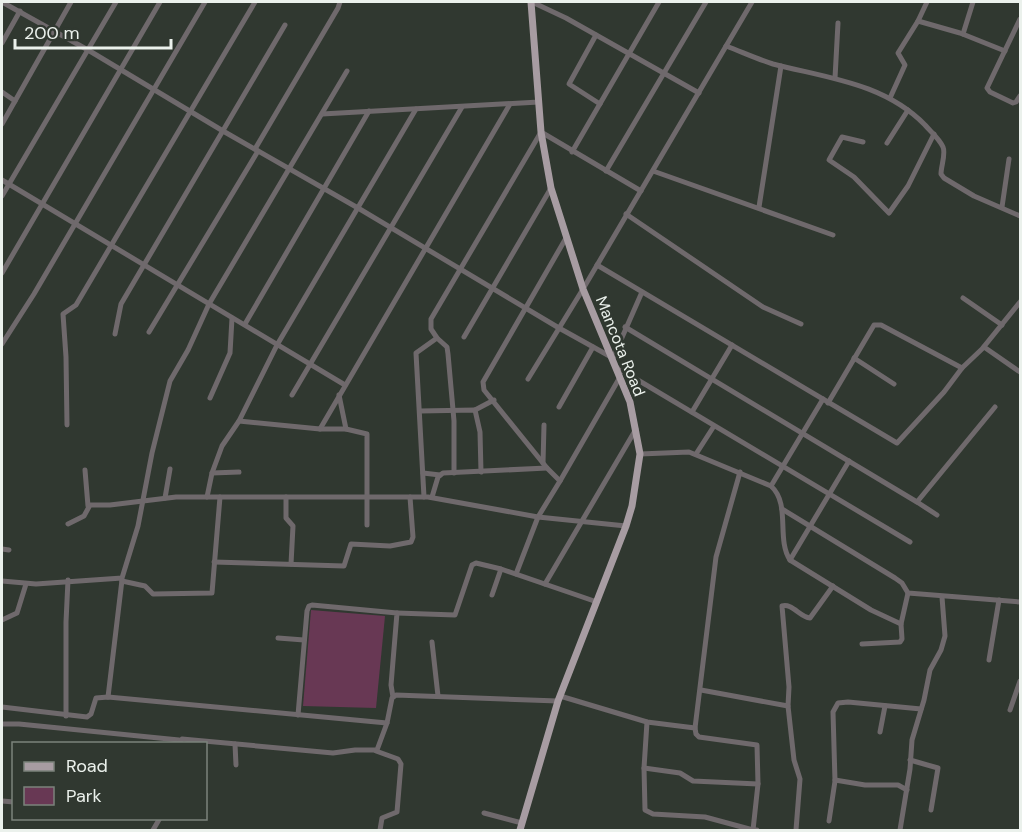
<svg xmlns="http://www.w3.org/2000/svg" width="1022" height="832" viewBox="0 0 1022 832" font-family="'DM Sans',sans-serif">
	<rect width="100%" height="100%" fill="#303830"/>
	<polygon fill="#683854" points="311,610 385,616 376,708 303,706"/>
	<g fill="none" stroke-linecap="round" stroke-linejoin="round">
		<g stroke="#6f696c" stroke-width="5">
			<polyline points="2,2 88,50 223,131 358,208 559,328 613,358 642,292"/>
			<polyline points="532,2 566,18 699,93"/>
			<polyline points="1020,19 987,88 990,92 1013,103 1016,102 1020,96"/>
			<polyline points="918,21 927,2"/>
			<polyline points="963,34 973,2"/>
			<polyline points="596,35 569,84 600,104"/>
			<polyline points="2,43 20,11"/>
			<path d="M726,46C742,52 757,59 773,64C827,78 884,83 925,125C931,132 939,138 943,147C946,154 941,166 941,174L944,178L974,196L1020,216"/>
			<polyline points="835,78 838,23"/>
			<polyline points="2,92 15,101"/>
			<polyline points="890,98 905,65 898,53 918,21 960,33 1005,51"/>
			<polyline points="322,114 539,102"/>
			<polyline points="2,124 71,2"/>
			<polyline points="863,142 842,137 829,160 854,177 889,213 908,186 934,134"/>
			<polyline points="887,143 908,110"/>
			<polyline points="255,149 338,8 340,2"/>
			<polyline points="572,152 659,2"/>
			<polyline points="606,171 706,2"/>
			<polyline points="653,171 833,235"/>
			<polyline points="2,180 345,385"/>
			<polyline points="2,196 116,2"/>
			<polyline points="759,207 781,66"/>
			<polyline points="1002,207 1009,159"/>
			<polyline points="626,214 763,307 801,324"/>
			<polyline points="597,265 897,443 944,392 962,368 982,349 1020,302"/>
			<polyline points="2,273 160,2"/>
			<polyline points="963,298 1002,325"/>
			<polyline points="245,324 369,111"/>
			<polyline points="625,327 917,502 995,407"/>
			<polyline points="149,332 258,151"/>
			<polyline points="115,334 121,304 285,25"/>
			<polyline points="464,337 551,188"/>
			<polyline points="437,338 447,347 448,354 454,421 454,473"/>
			<polyline points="2,344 34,294 205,2"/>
			<polyline points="984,347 1020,372"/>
			<polyline points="854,358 894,384"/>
			<polyline points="616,367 910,542"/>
			<polyline points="528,379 583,289 752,2"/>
			<polyline points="292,395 462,107"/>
			<polyline points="339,395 346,429"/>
			<polyline points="210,398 230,353 232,318"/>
			<polyline points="828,403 874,325 881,325 962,368"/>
			<polyline points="559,407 593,347"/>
			<polyline points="475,410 494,400"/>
			<polyline points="420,411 475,410 480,432 481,472"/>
			<polyline points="692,412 732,345"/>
			<polyline points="239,421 320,429 510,104"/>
			<polyline points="67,425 66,357 63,314 76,305 255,2"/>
			<polyline points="320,429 346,429 367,434 367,525"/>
			<polyline points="640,454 689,452 771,486 823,399"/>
			<polyline points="696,454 714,426"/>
			<polyline points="543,463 544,425"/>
			<polyline points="85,470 88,506"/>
			<polyline points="740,472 716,557 695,728 696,734 699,737 757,745 758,784 753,830 757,830"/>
			<polyline points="212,473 239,472"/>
			<polyline points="423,473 440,475"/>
			<polyline points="560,481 620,377"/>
			<path d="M771,486C791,504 776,539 790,560L871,610L901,624L908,593"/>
			<polyline points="207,497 212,473 222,446 239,421 277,345 416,109"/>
			<polyline points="286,497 286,518 293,526 291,564"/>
			<polyline points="424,497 416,353 437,338 431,329 431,319 541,132 641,191"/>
			<polyline points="432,497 438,477 443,473 547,468"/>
			<polyline points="165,498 170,469"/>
			<polyline points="917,502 937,515"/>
			<polyline points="782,509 895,578 902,583 908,593 1020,602"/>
			<polyline points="68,524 84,516 90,505 110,505 176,497 428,497 538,517 626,526"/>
			<polyline points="2,549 9,550"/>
			<polyline points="790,560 849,461"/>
			<polyline points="214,562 344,566 351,544 390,546 411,542 413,537 410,497"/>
			<polyline points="516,574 538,517 560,481 547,468 484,390 483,382 566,238"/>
			<polyline points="2,581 36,584 122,578 138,526 152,453 170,381 188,350 209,304 347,71"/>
			<polyline points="122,581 145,586 153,594 212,593 220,497"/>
			<polyline points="545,584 636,429"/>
			<polyline points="492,595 501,569"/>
			<polyline points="397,613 455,615 472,565 476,563 501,569 597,602"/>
			<polyline points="2,620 17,613 26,584"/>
			<polyline points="278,638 304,640"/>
			<polyline points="432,642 438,696"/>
			<polyline points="862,644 900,642 902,639 901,624"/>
			<polyline points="989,660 999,600"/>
			<path d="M701,690L788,706L789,687L782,606C792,603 800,617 810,618L833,586"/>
			<polyline points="560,696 647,722 695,728"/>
			<polyline points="108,697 122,580"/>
			<polyline points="788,706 794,760 800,779 796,830"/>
			<polyline points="2,707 87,717 91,714 96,698 108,697 387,723"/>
			<polyline points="1010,710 1020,681"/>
			<polyline points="298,715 307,611 309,606 312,605 397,613 391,685 393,697"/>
			<polyline points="66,716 66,622 68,580"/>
			<polyline points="647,722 644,768 645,810 653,814 705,817 753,830"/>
			<polyline points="2,724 19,724 179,740"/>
			<polyline points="880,732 885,706"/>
			<polyline points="178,744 182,739 333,753 355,750 377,750 387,723 392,698 396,695 558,701"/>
			<polyline points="235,744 236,765"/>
			<polyline points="376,751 398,759 401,764 397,812 382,818 380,830"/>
			<polyline points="910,760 938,768 931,810"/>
			<polyline points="644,768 680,773 693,781 758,784"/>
			<polyline points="835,780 865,785 898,785 907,790"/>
			<polyline points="2,801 14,802"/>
			<polyline points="484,813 522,823"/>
			<polyline points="829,821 835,781 833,712 838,703 848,702 921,709"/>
			<polyline points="153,830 160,818"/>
			<polyline points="900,830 910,769 912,740 924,700 930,670 941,650 945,636 942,597"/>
		</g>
		<polyline stroke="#a79ca2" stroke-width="7" points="520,830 558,701 626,526 632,506 640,454 630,402 583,289 551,188 541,132 531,2"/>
	</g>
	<g text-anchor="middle" stroke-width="6" stroke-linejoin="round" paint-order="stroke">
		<g font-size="16" fill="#ebf1ec" stroke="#303830">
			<text transform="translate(621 346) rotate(68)" y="6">Mancota Road</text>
		</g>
	</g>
	<rect width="1022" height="832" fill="none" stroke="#ebf1ec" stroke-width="6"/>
	<rect x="12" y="742" width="195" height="78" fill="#303830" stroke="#7b827b" stroke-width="1.5"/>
	<rect x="24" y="762" width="30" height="9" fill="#a79ca2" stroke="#7b827b" stroke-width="1.5"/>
	<text x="66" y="772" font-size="18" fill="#ebf1ec">Road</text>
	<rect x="24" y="787" width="30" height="18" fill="#683854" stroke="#7b827b" stroke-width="1.5"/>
	<text x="66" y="802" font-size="18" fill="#ebf1ec">Park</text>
	<path d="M15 39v9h156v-9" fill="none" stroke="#ebf1ec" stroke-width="3"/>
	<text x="24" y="39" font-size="18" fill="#ebf1ec" stroke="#303830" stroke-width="4.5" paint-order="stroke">200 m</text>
</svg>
